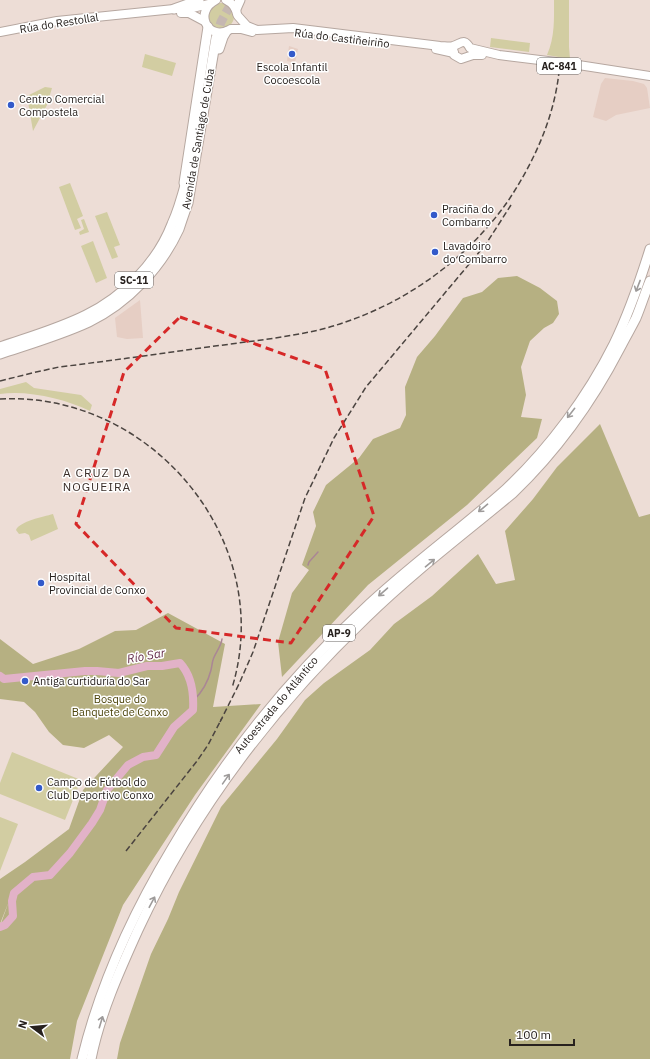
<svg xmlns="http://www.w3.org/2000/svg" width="650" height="1059" viewBox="0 0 650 1059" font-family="'IBM Plex Sans',sans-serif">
	<rect width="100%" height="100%" fill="#edddd6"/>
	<g fill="#e6cec4">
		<polygon points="289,46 298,49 295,63 287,61"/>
		<polygon points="605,78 633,81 644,84 647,88 650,108 616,115 606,121 593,117 601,84"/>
		<polygon points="140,300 143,338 127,339 117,337 115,318"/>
	</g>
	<g fill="#d2cda2">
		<path d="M554,0H569V47L570,59L547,55C555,37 554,19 554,0Z"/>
		<circle cx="221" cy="16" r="13"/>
		<polygon points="491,38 530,43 529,52 490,47"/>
		<polygon points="145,54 176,63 172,76 142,67"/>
		<polygon points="45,87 52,88 47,105 33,131 27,96"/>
		<polygon points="70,183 83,216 77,219 81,228 75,230 59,187"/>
		<polygon points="107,212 120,245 114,247 118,257 112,259 95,216"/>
		<polygon points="84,219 89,232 80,235 79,232 84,229 81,220"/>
		<polygon points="93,241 107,278 96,283 81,246"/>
		<path d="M26,382L34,388L81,395L92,405L90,411C65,399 28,390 0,394V389Z"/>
		<path d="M53,514L58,529L31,541L29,535L25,533L19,534L16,530C20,521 43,517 53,514Z"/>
		<polygon points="12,752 81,780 65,820 0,794 0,783"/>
		<polygon points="0,817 18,824 0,871"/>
	</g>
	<g fill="#b6b082">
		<polygon points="517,276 540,288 557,301 559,314 553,323 544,328 530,341 521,367 526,395 521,417 542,419 537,438 467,505 368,585 282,677 278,642 292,593 309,570 302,565 316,526 313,512 326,485 359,458 373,439 400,428 406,415 405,387 417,357 435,336 463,298 482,292 498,278"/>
		<polygon points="600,424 639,517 650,514 650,1059 117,1059 120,1043 151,954 168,919 179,892 221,807 277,739 305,700 324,683 370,650 394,624 432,596 478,554 496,584 515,580 505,531 533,499 557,467"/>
		<polygon points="168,613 225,644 213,707 261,704 195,795 123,905 77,1021 70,1059 0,1059 0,926 9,901 0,924 0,879 25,862 69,829 83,790 123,747 109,735 84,748 63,745 49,732 35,712 24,702 0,699 0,639 33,664 79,649 115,631 136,630"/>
	</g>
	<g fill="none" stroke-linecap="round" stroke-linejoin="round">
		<g stroke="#aa8695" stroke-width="1.5">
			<polyline points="308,565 309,562 318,552"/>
			<path d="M194,700C203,691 208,682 211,670C212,666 212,663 213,660C215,653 221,647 222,639"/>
		</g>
		<path stroke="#e2b2c8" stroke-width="8" d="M0,676L4,679L85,671H97L119,673L147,666H162L180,663C192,676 194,693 193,710L174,727L156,755L143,757L128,765L107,790L100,810L92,823L70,853L50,875L33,877L14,893L12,901L13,916L5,925L0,927"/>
		<polyline stroke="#c5b7b1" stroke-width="9" stroke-dasharray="9 4.5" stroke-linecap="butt" points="216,38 221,22 233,0"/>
		<defs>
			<g id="primary">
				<path d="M216,0C193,12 208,41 229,30"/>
				<path d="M226,0C232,3 236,7 237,14"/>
				<polyline points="181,13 189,13 204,21"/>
				<path d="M238,16L247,26L257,30L293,28L440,46C444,46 450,47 453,46C461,44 464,37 470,48L499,55L572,64L650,76"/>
				<polyline points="231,29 241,29 252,32"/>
				<polyline points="0,32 57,21 174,9 188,9 209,4"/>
				<polyline points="453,48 454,55 461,59 473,55 482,55"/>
				<polyline points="436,49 454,53"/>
			</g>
			<g id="highway">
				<polyline points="174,9 199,0"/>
				<polyline points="236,9 240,0"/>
				<polyline points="219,49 223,37 226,32"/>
				<polyline points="184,183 208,27"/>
				<path d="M0,347C29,337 58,329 86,315C123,297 157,263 172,224C179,209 183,193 187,178"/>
				<path d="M0,354C30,344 61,335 89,322C128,303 161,268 179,229C182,220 185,211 188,203L216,38"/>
				<path d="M82,1059C100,985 132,915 171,850C223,761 287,680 363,610C408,567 459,531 506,489C549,449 588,396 614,344C629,313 640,281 650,249"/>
				<path d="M91,1059C100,1014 119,972 138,930C193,811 273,707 367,617C412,573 465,533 513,493C558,450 592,402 620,348C625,338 631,328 636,318C641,306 645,293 650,281"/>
			</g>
		</defs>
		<use href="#primary" stroke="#b6a7a0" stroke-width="10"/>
		<use href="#highway" stroke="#b6a7a0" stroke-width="11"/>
		<use href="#primary" stroke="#fff" stroke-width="8"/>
		<use href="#highway" stroke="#fff" stroke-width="9"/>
		<g stroke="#4b4440" stroke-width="1.5" stroke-dasharray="6 3" stroke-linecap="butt">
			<path d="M0,381L32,373L59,367C109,361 158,354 208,347C245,342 283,338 319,330C394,311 463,265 508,201C534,162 554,118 559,72"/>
			<path d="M0,399C151,391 277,541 232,688"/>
			<polyline points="220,722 239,684 253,652 305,498 334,438 366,387 486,244 511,205"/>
			<polyline points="126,851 197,761 208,745 222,718"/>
		</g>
	</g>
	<defs><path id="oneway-shaft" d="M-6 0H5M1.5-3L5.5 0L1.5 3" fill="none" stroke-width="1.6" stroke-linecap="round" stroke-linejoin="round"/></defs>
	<g stroke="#9e9b9a">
		<use href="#oneway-shaft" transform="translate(638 286) rotate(111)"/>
		<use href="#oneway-shaft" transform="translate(571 413) rotate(128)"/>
		<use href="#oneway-shaft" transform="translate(483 508) rotate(140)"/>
		<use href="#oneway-shaft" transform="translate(430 563) rotate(-40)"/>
		<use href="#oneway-shaft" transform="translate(383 592) rotate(139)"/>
		<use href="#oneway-shaft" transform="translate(226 779) rotate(-55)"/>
		<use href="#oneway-shaft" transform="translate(152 902) rotate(-62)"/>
		<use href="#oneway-shaft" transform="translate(101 1022) rotate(-73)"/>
	</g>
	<path fill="none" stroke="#d62828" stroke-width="3" stroke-dasharray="8 5" stroke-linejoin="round" d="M180,317L325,369L374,516L291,643L176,628L76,524L124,372Z"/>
	<g fill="#335aca" stroke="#fff" stroke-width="1.5">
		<circle cx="292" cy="54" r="4"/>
		<circle cx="11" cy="105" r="4"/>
		<circle cx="434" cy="215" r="4"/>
		<circle cx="435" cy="252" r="4"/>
		<circle cx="41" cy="583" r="4"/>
		<circle cx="25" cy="681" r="4"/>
		<circle cx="39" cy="788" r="4"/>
	</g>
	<g text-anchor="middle" stroke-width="3" stroke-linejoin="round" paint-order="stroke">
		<g fill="#fff" stroke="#686462" stroke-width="1">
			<rect x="537" y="58" width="44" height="16" rx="3"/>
			<rect x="115" y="272" width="38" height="16" rx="3"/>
			<rect x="323" y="625" width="32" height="16" rx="3"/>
		</g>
		<g font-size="10" font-weight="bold" fill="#27211e">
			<text x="559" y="70">AC-841</text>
			<text x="134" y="284">SC-11</text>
			<text x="339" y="637">AP-9</text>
		</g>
		<g font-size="11" fill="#27211e" stroke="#fff">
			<text transform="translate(59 23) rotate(-9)" y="4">Rúa do Restollal</text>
			<text transform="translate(342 38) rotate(7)" y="4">Rúa do Castiñeiriño</text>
			<text transform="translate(198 139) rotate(-80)" y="4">Avenida de Santiago de Cuba</text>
			<text transform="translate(276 705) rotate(-50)" y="4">Autoestrada do Atlántico</text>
		</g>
		<g font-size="11" fill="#27211e" stroke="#fff" text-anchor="start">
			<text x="292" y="71" text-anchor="middle">Escola Infantil<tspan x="292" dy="13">Cocoescola</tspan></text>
			<text x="19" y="103">Centro Comercial<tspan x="19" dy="13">Compostela</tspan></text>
			<text x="442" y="213">Praciña do<tspan x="442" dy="13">Combarro</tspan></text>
			<text x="443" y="250">Lavadoiro<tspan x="443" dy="13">do Combarro</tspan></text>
			<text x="49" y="581">Hospital<tspan x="49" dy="13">Provincial de Conxo</tspan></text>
			<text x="33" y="685">Antiga curtiduría do Sar</text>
			<text x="47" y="786">Campo de Fútbol do<tspan x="47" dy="13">Club Deportivo Conxo</tspan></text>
		</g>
		<g font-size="11" fill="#4c440b" stroke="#fff">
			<text x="120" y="703">Bosque do<tspan x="120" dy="13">Banquete de Conxo</tspan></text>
		</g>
		<g font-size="12" letter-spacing="1" fill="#3a2e29" stroke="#fff">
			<text x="97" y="477">A CRUZ DA<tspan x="97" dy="14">NOGUEIRA</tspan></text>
		</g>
		<g font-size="12" font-style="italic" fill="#622847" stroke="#fff">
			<text transform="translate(146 656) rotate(-10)" y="4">Río Sar</text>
		</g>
	</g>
	<g transform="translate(32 1027) rotate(286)" stroke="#ffffff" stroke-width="3" paint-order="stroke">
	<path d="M0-3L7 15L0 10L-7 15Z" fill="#27211e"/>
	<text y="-6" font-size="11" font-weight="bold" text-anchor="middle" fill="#27211e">N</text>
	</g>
	<path d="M510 1039v6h64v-6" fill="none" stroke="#27211e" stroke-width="2"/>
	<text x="516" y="1039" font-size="12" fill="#27211e" stroke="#ffffff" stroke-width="3" paint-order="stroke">100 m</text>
</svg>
